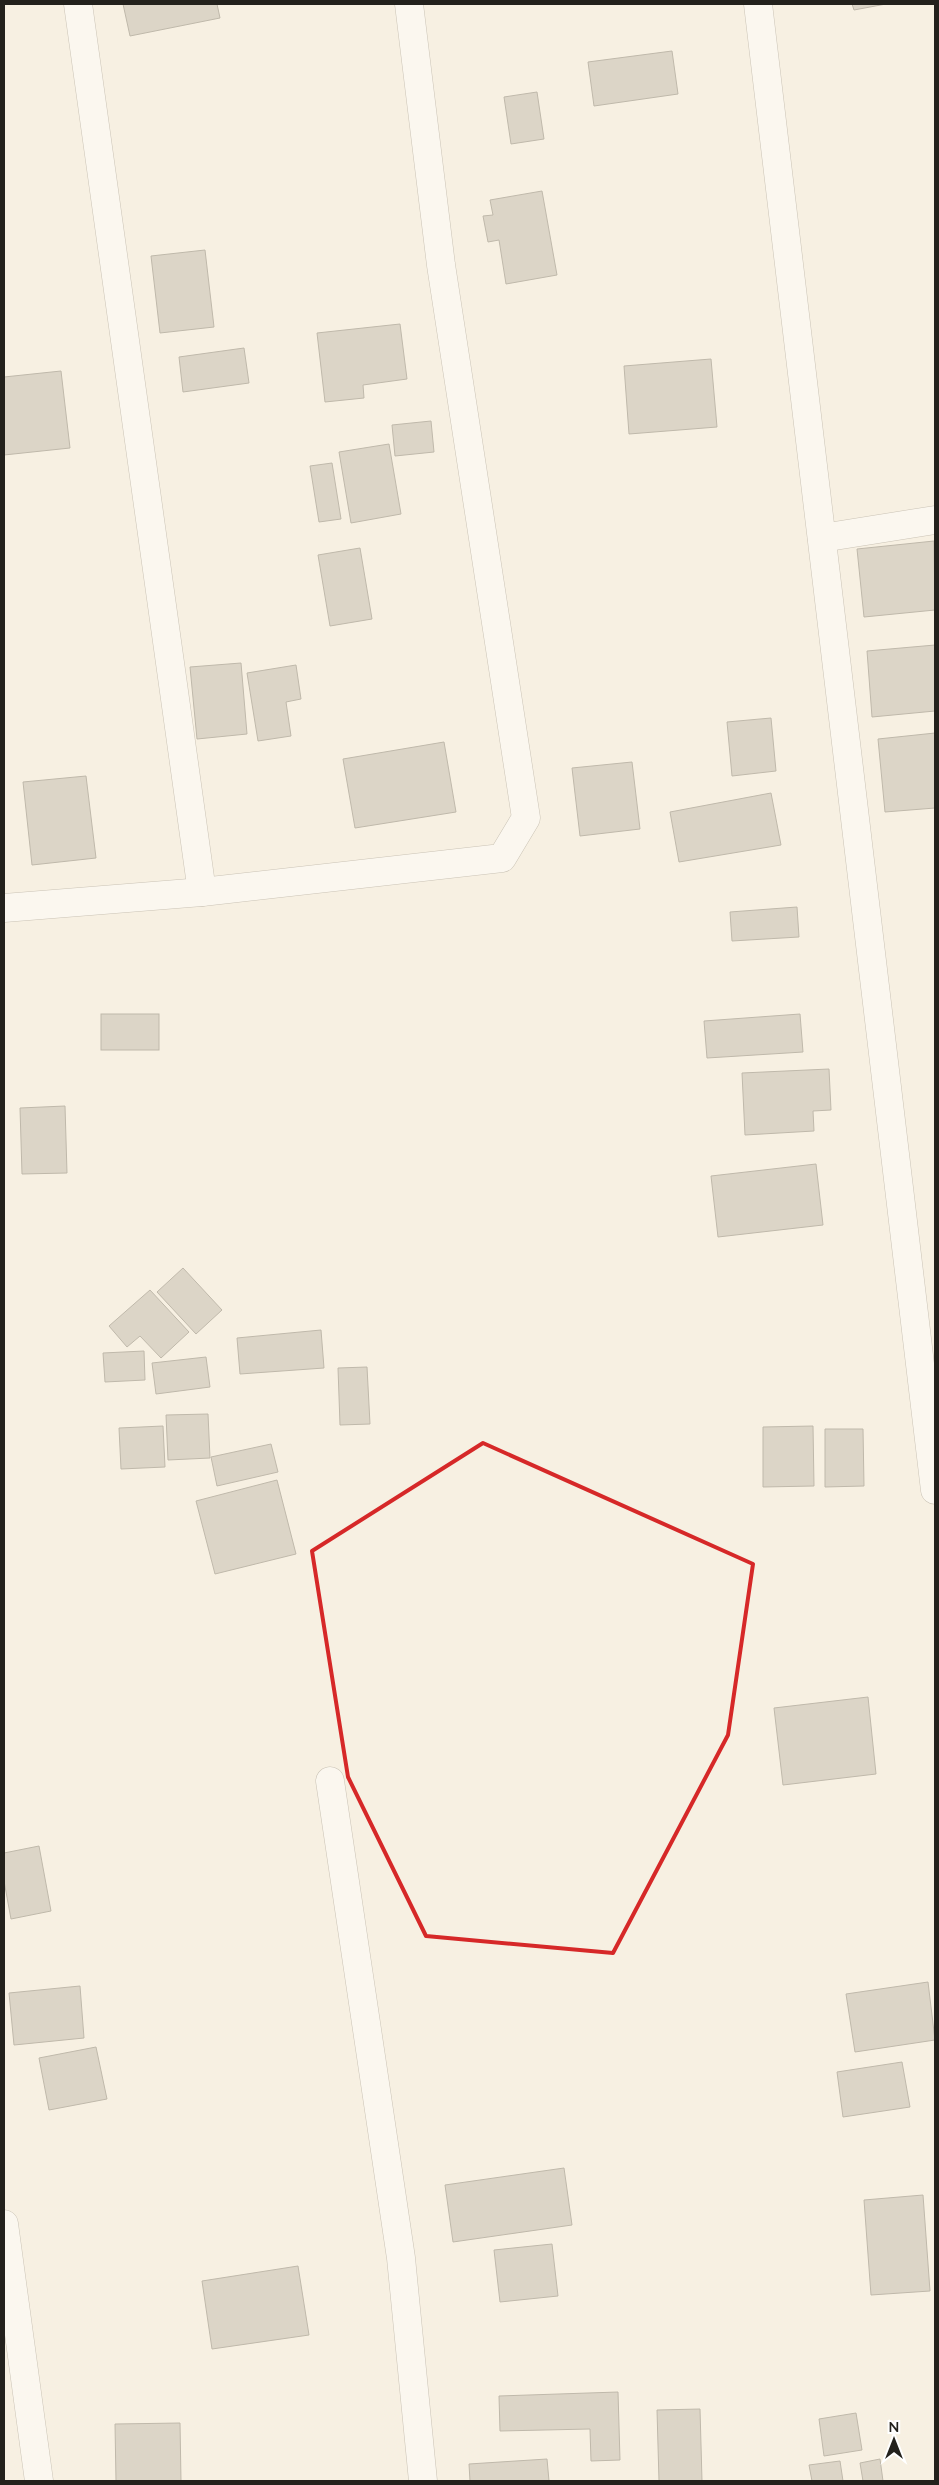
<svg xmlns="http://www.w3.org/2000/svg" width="939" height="2485" viewBox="0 0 939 2485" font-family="Lato,sans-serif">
	<rect width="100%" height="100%" fill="#f7f0e2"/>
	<g fill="#bbb4a7" stroke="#7b7568">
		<polygon points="123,4 217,4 220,18 130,36"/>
		<polygon points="852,4 886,4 854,10"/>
		<polygon points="672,51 678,94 594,106 588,62"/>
		<polygon points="537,92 544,139 511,144 504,97"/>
		<polygon points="542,191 557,275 506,284 499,240 488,242 483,216 493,215 490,200"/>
		<polygon points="205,250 214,327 160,333 151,256"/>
		<polygon points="400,324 407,379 363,385 364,398 325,402 317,333"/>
		<polygon points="244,348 249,383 183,392 179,357"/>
		<polygon points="711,359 717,427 629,434 624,366"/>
		<polygon points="61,371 70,448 4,455 4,377"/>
		<polygon points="431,421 434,452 395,456 392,425"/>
		<polygon points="389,444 401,514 351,523 339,452"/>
		<polygon points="332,463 341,519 319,522 310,466"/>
		<polygon points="934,541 935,610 864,617 857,549"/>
		<polygon points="360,548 372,619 330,626 318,555"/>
		<polygon points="935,645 935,711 872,717 867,651"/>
		<polygon points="241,663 247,734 197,739 190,667"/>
		<polygon points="296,665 301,699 286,702 291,736 258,741 247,673"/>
		<polygon points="771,718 776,771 732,776 727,722"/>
		<polygon points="935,733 935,808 885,812 878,739"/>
		<polygon points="444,742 456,812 355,828 343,759"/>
		<polygon points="632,762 640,829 580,836 572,768"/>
		<polygon points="86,776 96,858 32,865 23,782"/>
		<polygon points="771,793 781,845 679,862 670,812"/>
		<polygon points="797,907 799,937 732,941 730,912"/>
		<rect x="101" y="1014" width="58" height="36"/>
		<polygon points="800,1014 803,1052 707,1058 704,1021"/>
		<polygon points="829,1069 831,1110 813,1111 814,1131 745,1135 742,1073"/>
		<polygon points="65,1106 67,1173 22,1174 20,1108"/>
		<polygon points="816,1164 823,1225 718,1237 711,1176"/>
		<polygon points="183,1268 222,1310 196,1334 157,1292"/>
		<polygon points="150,1290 189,1332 161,1358 140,1336 127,1347 109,1326"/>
		<polygon points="321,1330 324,1368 240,1374 237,1338"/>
		<polygon points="144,1351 145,1380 105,1382 103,1353"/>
		<polygon points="206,1357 210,1387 156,1394 152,1363"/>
		<polygon points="367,1367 370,1424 340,1425 338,1368"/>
		<polygon points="208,1414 210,1458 168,1460 166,1415"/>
		<polygon points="163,1426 165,1467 121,1469 119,1428"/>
		<polygon points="813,1426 814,1486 763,1487 763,1427"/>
		<polygon points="825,1429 863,1429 864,1486 825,1487"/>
		<polygon points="271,1444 278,1472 217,1486 211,1457"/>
		<polygon points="277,1480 296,1554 215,1574 196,1501"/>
		<polygon points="868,1697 876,1774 783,1785 774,1708"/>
		<polygon points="39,1846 51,1911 11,1919 4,1881 4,1853"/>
		<polygon points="928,1982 935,2040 855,2052 846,1994"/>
		<polygon points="80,1986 84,2038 14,2045 9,1993"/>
		<polygon points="96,2047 107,2099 49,2110 39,2058"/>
		<polygon points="902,2062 910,2107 843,2117 837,2072"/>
		<polygon points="564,2168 572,2225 453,2242 445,2185"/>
		<polygon points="923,2195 930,2291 871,2295 864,2200"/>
		<polygon points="552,2244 558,2296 500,2302 494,2250"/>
		<polygon points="298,2266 309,2335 212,2349 202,2281"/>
		<polygon points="618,2392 620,2460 591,2461 590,2429 500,2431 499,2396"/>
		<polygon points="700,2409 702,2481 659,2481 657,2410"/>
		<polygon points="856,2413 862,2450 824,2456 819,2419"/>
		<polygon points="180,2423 181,2481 116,2481 115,2424"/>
		<polygon points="547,2459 549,2481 470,2481 469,2464"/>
		<polygon points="880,2459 883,2481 863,2481 860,2463"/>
		<polygon points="840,2461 843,2481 812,2481 809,2465"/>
	</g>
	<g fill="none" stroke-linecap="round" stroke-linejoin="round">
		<defs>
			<g id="minor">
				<polyline points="78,4 202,892"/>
				<polyline points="758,4 935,1490"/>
				<polyline points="822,538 935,520"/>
				<polyline points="4,908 202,892 502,858 526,818 441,265 409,4"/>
				<polyline points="330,1781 401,2258 423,2481"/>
				<polyline points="4,2224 39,2481"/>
			</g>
		</defs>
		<use href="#minor" stroke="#938c80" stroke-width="29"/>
		<use href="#minor" stroke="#fff" stroke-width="28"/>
	</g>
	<path d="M0 0H939V2485H0ZM483,1443L753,1564L728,1735L613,1953L426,1936L348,1777L312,1551Z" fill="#f7f0e2" fill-opacity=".55" fill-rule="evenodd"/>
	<path fill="none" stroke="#d62828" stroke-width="4" stroke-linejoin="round" d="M483,1443L753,1564L728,1735L613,1953L426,1936L348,1777L312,1551Z"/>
	<rect width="939" height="2485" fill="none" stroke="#23211c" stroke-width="10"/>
	<g transform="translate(894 2440)" stroke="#ffffff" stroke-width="4" paint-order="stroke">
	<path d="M0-4L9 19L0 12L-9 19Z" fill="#23211c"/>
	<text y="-8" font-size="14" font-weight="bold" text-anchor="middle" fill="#23211c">N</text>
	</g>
</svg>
